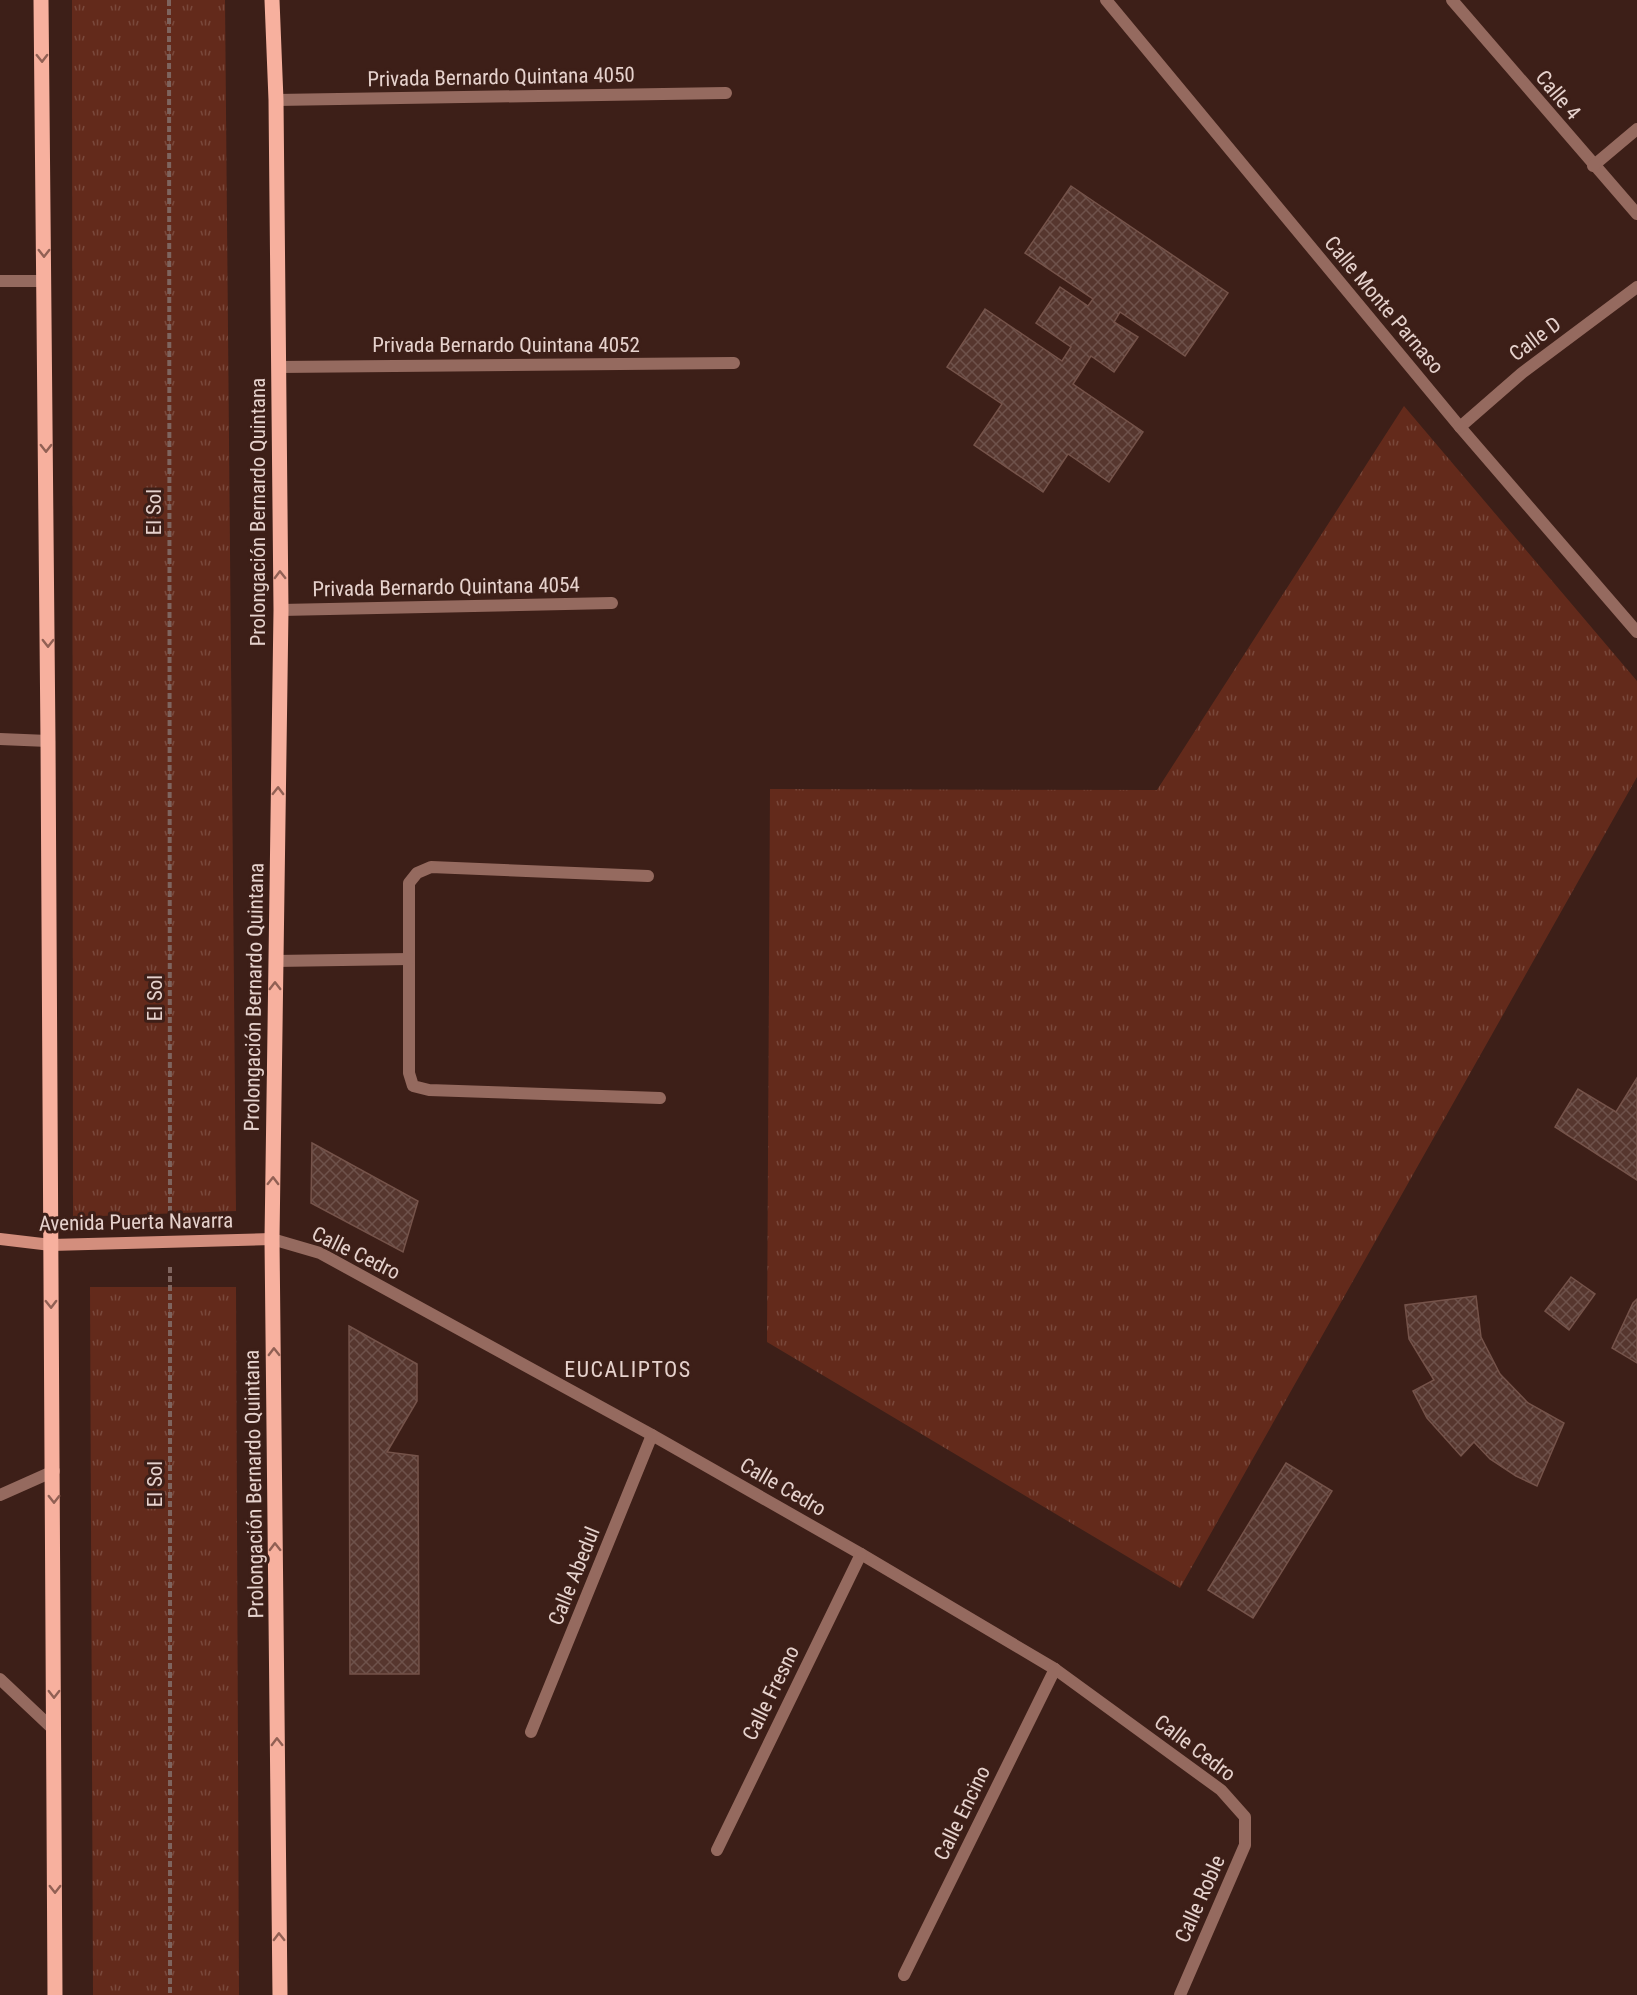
<svg xmlns="http://www.w3.org/2000/svg" width="1637" height="1995" viewBox="0 0 1637 1995" font-family="'Roboto Condensed',sans-serif">
	<defs>
		<pattern id="grass-tufts" width="24" height="20" patternUnits="userSpaceOnUse" patternTransform="scale(1.5)"><rect width="24" height="20" fill="#632a1b"/><path d="M3 7l-1-3M5 7V3M7 7l1-3M15 17l-1-3M17 17v-4M19 17l1-3" fill="none" stroke="#79483b"/></pattern>
		<pattern id="building-cross-hatch" width="8" height="8" patternUnits="userSpaceOnUse" patternTransform="scale(1.5)"><rect width="8" height="8" fill="#56362e"/><path d="M0 0l8 8M0 8l8-8" fill="none" stroke="#6e524b"/></pattern>
	</defs>
	<rect width="100%" height="100%" fill="#3d1f18"/>
	<g fill="url(#grass-tufts)">
		<polygon points="72,0 225,0 236,1211 73,1217"/>
		<polygon points="1404,406 1637,681 1637,777 1180,1588 767,1342 770,789 1157,790"/>
		<polygon points="90,1287 236,1287 239,1995 93,1995"/>
	</g>
	<g fill="url(#building-cross-hatch)" stroke="#75534a" stroke-width="1.5">
		<polygon points="1071,186 1228,293 1185,356 1120,312 1114,322 1138,337 1114,372 1091,356 1073,384 1143,432 1109,482 1068,454 1043,492 974,445 1002,404 947,367 985,309 1062,361 1071,347 1036,323 1060,287 1088,306 1093,299 1025,253"/>
		<polygon points="1637,1078 1637,1180 1555,1127 1578,1089 1616,1112"/>
		<polygon points="312,1143 418,1201 403,1252 311,1203"/>
		<polygon points="1571,1277 1595,1294 1569,1330 1545,1311"/>
		<polygon points="1476,1296 1481,1337 1500,1374 1528,1403 1564,1423 1537,1486 1516,1476 1490,1459 1474,1442 1461,1456 1427,1418 1413,1391 1434,1380 1409,1339 1405,1305"/>
		<polygon points="1637,1299 1637,1363 1612,1348 1633,1303"/>
		<polygon points="349,1326 417,1364 417,1401 387,1452 418,1456 419,1674 350,1674"/>
		<polygon points="1286,1463 1332,1491 1253,1618 1208,1590"/>
	</g>
	<g fill="none" stroke-linecap="round" stroke-linejoin="round">
		<g stroke="#7e645e" stroke-width="4" stroke-dasharray="6 3" stroke-linecap="butt">
			<polyline points="169,0 170,1217"/>
			<polyline points="170,1267 170,1995"/>
		</g>
		<g stroke="#956a5f" stroke-width="12">
			<polyline points="1106,0 1460,427 1637,632"/>
			<polyline points="1452,0 1637,214"/>
			<polyline points="276,100 726,93"/>
			<polyline points="1593,166 1637,129"/>
			<polyline points="0,281 44,281"/>
			<polyline points="278,367 734,363"/>
			<polyline points="1460,427 1522,373 1637,287"/>
			<polyline points="281,610 612,603"/>
			<polyline points="0,739 48,741"/>
			<polyline points="648,876 431,867 417,873 409,883 409,1073 413,1086 429,1090 660,1098"/>
			<polyline points="275,961 409,959"/>
			<polyline points="272,1239 320,1253 652,1435 861,1554 1055,1669 1221,1790 1245,1817 1245,1845 1180,1995"/>
			<polyline points="0,1495 54,1471"/>
			<polyline points="0,1679 54,1730"/>
			<polyline points="531,1732 652,1435"/>
			<polyline points="717,1850 861,1554"/>
			<polyline points="904,1975 1055,1669"/>
		</g>
		<polyline stroke="#d38e7d" stroke-width="12" points="0,1239 51,1245 272,1239"/>
		<g stroke="#f7b09e" stroke-width="15">
			<polyline points="41,0 48,741 55,1995"/>
			<polyline points="272,0 276,100 281,610 272,1239 280,1995"/>
		</g>
	</g>
	<defs><path id="oneway-chevron" d="M-2-3.5L2.5 0L-2 3.5" fill="none" stroke-width="1.6" stroke-linecap="round" stroke-linejoin="round" transform="scale(1.5)"/></defs>
	<g stroke="#916054">
		<use href="#oneway-chevron" transform="translate(42 58) rotate(89)"/>
		<use href="#oneway-chevron" transform="translate(44 253) rotate(90)"/>
		<use href="#oneway-chevron" transform="translate(46 448) rotate(90)"/>
		<use href="#oneway-chevron" transform="translate(280 575) rotate(-91)"/>
		<use href="#oneway-chevron" transform="translate(48 643) rotate(90)"/>
		<use href="#oneway-chevron" transform="translate(278 791) rotate(-89)"/>
		<use href="#oneway-chevron" transform="translate(275 986) rotate(-90)"/>
		<use href="#oneway-chevron" transform="translate(273 1181) rotate(-89)"/>
		<use href="#oneway-chevron" transform="translate(51 1304) rotate(89)"/>
		<use href="#oneway-chevron" transform="translate(274 1352) rotate(-91)"/>
		<use href="#oneway-chevron" transform="translate(54 1499) rotate(90)"/>
		<use href="#oneway-chevron" transform="translate(275 1547) rotate(-91)"/>
		<use href="#oneway-chevron" transform="translate(54 1694) rotate(90)"/>
		<use href="#oneway-chevron" transform="translate(277 1742) rotate(-91)"/>
		<use href="#oneway-chevron" transform="translate(55 1889) rotate(90)"/>
		<use href="#oneway-chevron" transform="translate(279 1937) rotate(-91)"/>
	</g>
	<g text-anchor="middle" stroke-width="6" stroke-linejoin="round" paint-order="stroke">
		<g font-size="21" fill="#e6d2cd" stroke="#3d1f18">
			<text transform="translate(501 77) rotate(-1)" y="7">Privada Bernardo Quintana 4050</text>
			<text transform="translate(1558 95) rotate(50)" y="7">Calle 4</text>
			<text transform="translate(1384 305) rotate(50)" y="7">Calle Monte Parnaso</text>
			<text transform="translate(1535 339) rotate(-37)" y="7">Calle D</text>
			<text x="506" y="352">Privada Bernardo Quintana 4052</text>
			<text transform="translate(154 512) rotate(-90)" y="7">El Sol</text>
			<text transform="translate(258 512) rotate(-90)" y="7">Prolongación Bernardo Quintana</text>
			<text transform="translate(446 587) rotate(-1)" y="7">Privada Bernardo Quintana 4054</text>
			<text transform="translate(254 997) rotate(-89)" y="7">Prolongación Bernardo Quintana</text>
			<text transform="translate(155 998) rotate(-90)" y="7">El Sol</text>
			<text transform="translate(136 1222) rotate(-1)" y="7">Avenida Puerta Navarra</text>
			<text transform="translate(356 1253) rotate(26)" y="7">Calle Cedro</text>
			<text transform="translate(155 1484) rotate(-90)" y="7">El Sol</text>
			<text transform="translate(254 1484) rotate(-91)" y="7">Prolongación Bernardo Quintana</text>
			<text transform="translate(783 1487) rotate(30)" y="7">Calle Cedro</text>
			<text transform="translate(574 1576) rotate(-68)" y="7">Calle Abedul</text>
			<text transform="translate(771 1693) rotate(-64)" y="7">Calle Fresno</text>
			<text transform="translate(1195 1748) rotate(37)" y="7">Calle Cedro</text>
			<text transform="translate(962 1813) rotate(-64)" y="7">Calle Encino</text>
			<text transform="translate(1200 1899) rotate(-66)" y="7">Calle Roble</text>
		</g>
		<g font-size="22" letter-spacing="1.5" fill="#e6d2cd" stroke="#3d1f18">
			<text x="628" y="1377">EUCALIPTOS</text>
		</g>
	</g>
</svg>
